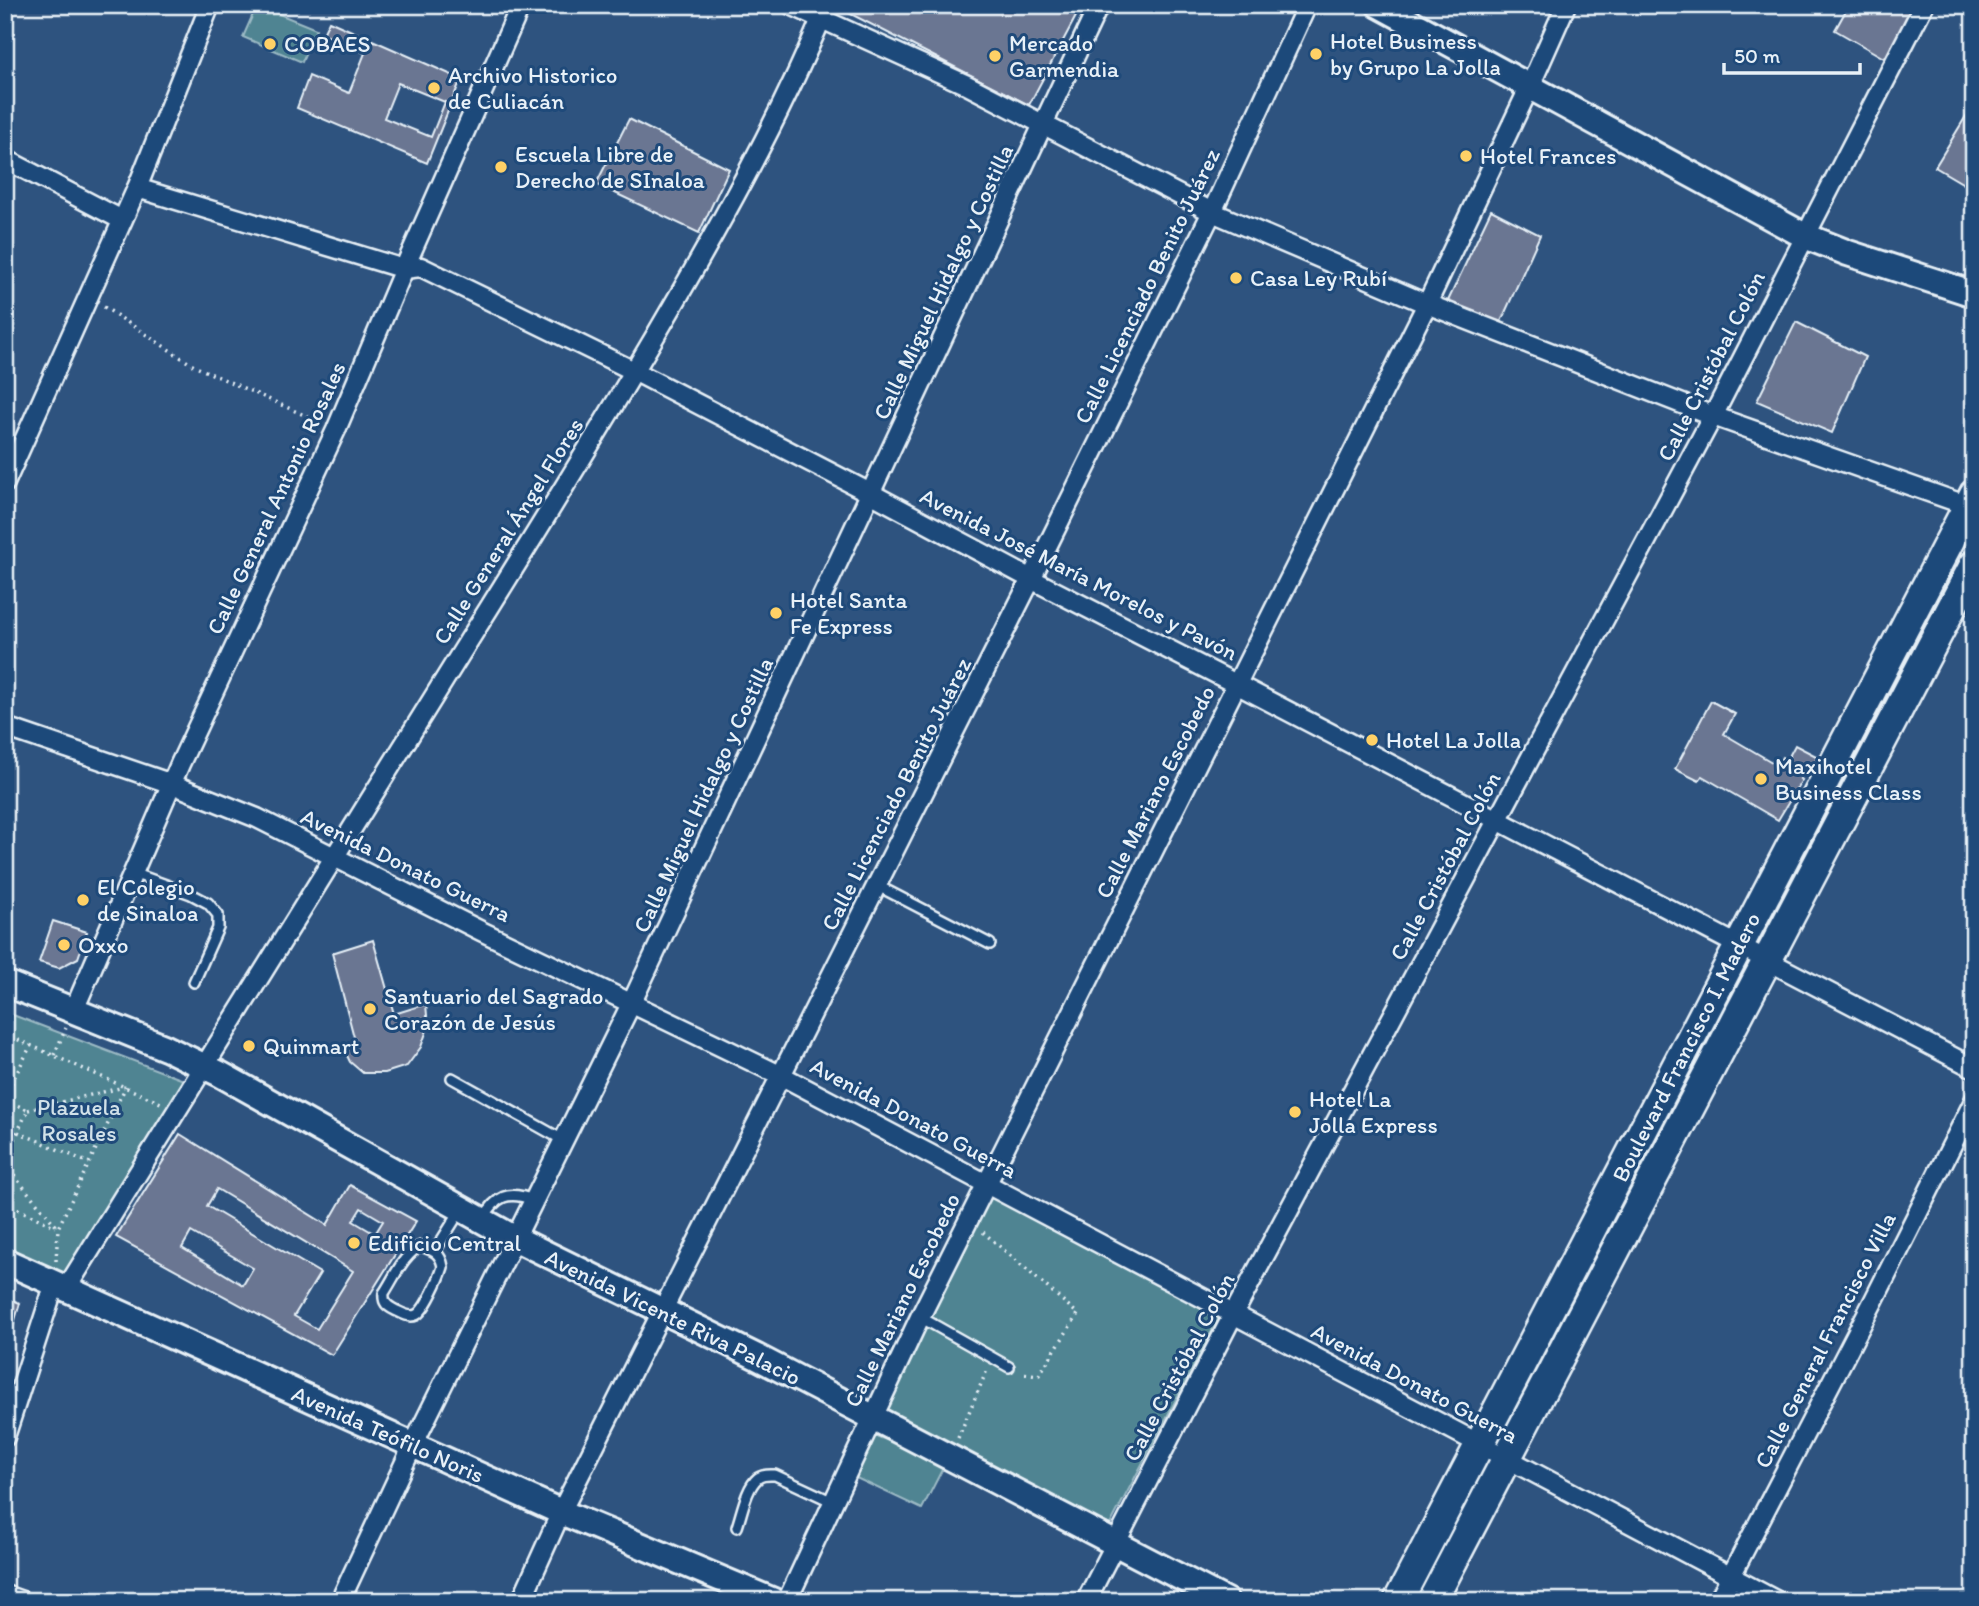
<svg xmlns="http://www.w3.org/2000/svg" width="1979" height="1606" viewBox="0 0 1979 1606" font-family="Itim,sans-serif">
	<rect width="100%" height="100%" fill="#2e537f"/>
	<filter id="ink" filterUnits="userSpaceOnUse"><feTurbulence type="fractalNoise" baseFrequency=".0143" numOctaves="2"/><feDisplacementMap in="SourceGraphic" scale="14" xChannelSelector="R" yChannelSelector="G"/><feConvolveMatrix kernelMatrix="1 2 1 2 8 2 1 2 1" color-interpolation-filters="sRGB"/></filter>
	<g filter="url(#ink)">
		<g fill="#508492" stroke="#9cbac5" stroke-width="2">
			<polygon points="257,5 316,29 302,62 243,37"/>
			<polygon points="5,1012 189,1082 65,1280 5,1254"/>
			<polygon points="990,1196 1219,1318 1110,1525 882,1417"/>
			<polygon points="873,1435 946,1462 922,1509 854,1477"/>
		</g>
		<g fill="#6b7692" stroke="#e8f1f8" stroke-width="2" fill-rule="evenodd">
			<polygon points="840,5 1082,5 1029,105 839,8"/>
			<polygon points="1849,5 1921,5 1889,61 1835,30"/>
			<path d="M329,21L461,79L427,163L297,108L309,76L349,93L365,53L323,34ZM398,83L445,102L431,137L384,118Z"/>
			<polygon points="1974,103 1974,190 1935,167"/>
			<polygon points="629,119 729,169 699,233 596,184"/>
			<polygon points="1491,210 1540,235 1499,326 1447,303"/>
			<polygon points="1796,322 1865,357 1832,433 1757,401"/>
			<polygon points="1711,701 1735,714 1724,734 1777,765 1782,757 1787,760 1795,745 1818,757 1808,775 1804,772 1800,779 1802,780 1778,820 1702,776 1699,781 1675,769"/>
			<polygon points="53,921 87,932 78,958 59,968 39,962"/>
			<polygon points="373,940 394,1014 426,1004 428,1027 421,1047 407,1066 385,1073 363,1073 350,1062 342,1045 355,1041 332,953"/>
			<path d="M180,1134L327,1225L350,1185L416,1221L332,1355L116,1237ZM217,1189L353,1271L317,1329L294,1316L320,1273L207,1206ZM361,1208L383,1221L375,1234L353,1221ZM191,1232L253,1268L243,1285L182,1248Z"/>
			<polygon points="5,1297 20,1303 5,1354"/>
		</g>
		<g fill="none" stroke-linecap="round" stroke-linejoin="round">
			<defs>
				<g id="lane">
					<polyline points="133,873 191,894 208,903 218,915 218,928 194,982"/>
					<polyline points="878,886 990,944"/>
					<polyline points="452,1078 563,1140"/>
					<path d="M483,1219C496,1196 508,1190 533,1200"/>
					<path d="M421,1246C433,1250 441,1253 443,1267C440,1277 425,1311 416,1315C409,1318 401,1313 395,1310C387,1306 383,1303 384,1293C394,1278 404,1253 421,1246Z"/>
					<polyline points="435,1251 460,1211"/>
					<polyline points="920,1317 1009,1367"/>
					<path d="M737,1527C742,1513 746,1488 758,1478C763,1474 770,1475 775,1475L833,1502"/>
				</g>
				<g id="street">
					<polyline points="791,5 967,85 1212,212 1427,304 1713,416 1974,508"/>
					<polyline points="5,159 122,220"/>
					<polyline points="137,188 404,269 421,267 634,371 872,494 1031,579 1236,684 1974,1068"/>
					<polyline points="5,483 137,188 210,5"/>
					<polyline points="5,727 172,784 257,818 481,931 782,1076 1777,1601"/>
					<polyline points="74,1010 180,764 336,430 404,269 521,5"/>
					<path d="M66,1289C201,1075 332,859 466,645C530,543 593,441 654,338C717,231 779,121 827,5"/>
					<polyline points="5,1437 55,1283"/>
					<polyline points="5,1595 22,1601"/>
					<polyline points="340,1601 413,1445 632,1002 1099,5"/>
					<polyline points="521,1601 561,1512 1031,579 1212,212 1307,5"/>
					<polyline points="787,1601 920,1317 1427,304 1530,86 1566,5"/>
					<polyline points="1086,1601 1233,1315 1713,416 1924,5"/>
					<polyline points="1718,1601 1874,1300 1974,1101"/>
				</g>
				<g id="secondary">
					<polyline points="1379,5 1805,236 1848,253 1974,294"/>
					<polyline points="5,983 166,1048 220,1074 514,1238 757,1357 1226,1601"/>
					<polyline points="5,1261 561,1512 774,1601"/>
				</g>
				<g id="primary">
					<polyline points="1398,1601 1974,494"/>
					<polyline points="1432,1601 1974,565"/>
				</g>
			</defs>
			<use href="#lane" stroke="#e8f1f8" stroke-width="14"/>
			<use href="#street" stroke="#e8f1f8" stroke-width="23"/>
			<use href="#secondary" stroke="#e8f1f8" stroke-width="30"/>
			<use href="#primary" stroke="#e8f1f8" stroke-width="33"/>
			<g stroke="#e8f1f8" stroke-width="3.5" stroke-dasharray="2 5" stroke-linecap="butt">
				<polyline points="104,307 194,366 322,423"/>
				<polyline points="5,1034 163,1104"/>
				<polyline points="54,1055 66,1028"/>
				<polyline points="5,1096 31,1045"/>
				<polyline points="5,1100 28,1110 5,1158"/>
				<polyline points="28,1110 124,1087"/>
				<polyline points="18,1132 89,1163"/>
				<polyline points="5,1165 58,1228"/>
				<polyline points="5,1203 56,1227"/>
				<polyline points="983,1232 1078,1314 1039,1375 1021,1373"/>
				<polyline points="56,1261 58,1228 126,1086"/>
				<polyline points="958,1438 987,1370 985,1369"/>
			</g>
			<use href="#lane" stroke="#1f4a7a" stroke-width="9"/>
			<use href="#street" stroke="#1f4a7a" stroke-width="18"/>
			<use href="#secondary" stroke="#1f4a7a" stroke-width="24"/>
			<use href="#primary" stroke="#1f4a7a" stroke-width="28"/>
		</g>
	</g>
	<g fill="#ffd166" stroke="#1f4a7a" stroke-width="2.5">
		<circle cx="270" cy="44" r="7"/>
		<circle cx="1316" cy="54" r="7"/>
		<circle cx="995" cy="56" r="7"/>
		<circle cx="434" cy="88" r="7"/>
		<circle cx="1466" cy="156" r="7"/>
		<circle cx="501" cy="167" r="7"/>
		<circle cx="1236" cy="278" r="7"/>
		<circle cx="776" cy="613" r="7"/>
		<circle cx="1372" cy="740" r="7"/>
		<circle cx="1761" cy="779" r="7"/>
		<circle cx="83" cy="900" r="7"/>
		<circle cx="64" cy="945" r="7"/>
		<circle cx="370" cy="1009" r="7"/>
		<circle cx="249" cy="1046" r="7"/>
		<circle cx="1295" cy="1112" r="7"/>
		<circle cx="354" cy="1243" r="7"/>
	</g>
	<g text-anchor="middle" stroke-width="6" stroke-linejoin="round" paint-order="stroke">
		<g font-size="23" fill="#e8f1f8" stroke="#1f4a7a" text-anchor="start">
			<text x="1330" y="49">Hotel Business<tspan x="1330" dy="26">by Grupo La Jolla</tspan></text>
			<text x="1009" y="51">Mercado<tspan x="1009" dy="26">Garmendia</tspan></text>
			<text x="284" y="52">COBAES</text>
			<text x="448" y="83">Archivo Historico<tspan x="448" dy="26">de Culiacán</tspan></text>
			<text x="515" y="162">Escuela Libre de<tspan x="515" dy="26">Derecho de SInaloa</tspan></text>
			<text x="1480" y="164">Hotel Frances</text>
			<text x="1250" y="286">Casa Ley Rubí</text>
			<text x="790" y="608">Hotel Santa<tspan x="790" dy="26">Fe Express</tspan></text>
			<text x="1386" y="748">Hotel La Jolla</text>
			<text x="1775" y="774">Maxihotel<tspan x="1775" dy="26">Business Class</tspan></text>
			<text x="97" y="895">El Colegio<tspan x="97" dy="26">de Sinaloa</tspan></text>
			<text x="78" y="953">Oxxo</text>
			<text x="384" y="1004">Santuario del Sagrado<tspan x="384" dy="26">Corazón de Jesús</tspan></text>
			<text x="263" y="1054">Quinmart</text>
			<text x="1309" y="1107">Hotel La<tspan x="1309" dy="26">Jolla Express</tspan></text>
			<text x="368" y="1251">Edificio Central</text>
		</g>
		<g font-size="23" fill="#e8f1f8" stroke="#1f4a7a">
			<text transform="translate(943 282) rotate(-65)" y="8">Calle Miguel Hidalgo y Costilla</text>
			<text transform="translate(1147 286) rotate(-64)" y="8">Calle Licenciado Benito Juárez</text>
			<text transform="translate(1711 366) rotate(-63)" y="8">Calle Cristóbal Colón</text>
			<text transform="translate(276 498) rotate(-65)" y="8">Calle General Antonio Rosales</text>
			<text transform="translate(508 531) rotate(-58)" y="8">Calle General Ángel Flores</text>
			<text transform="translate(1079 574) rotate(27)" y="8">Avenida José María Morelos y Pavón</text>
			<text transform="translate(1155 792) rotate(-63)" y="8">Calle Mariano Escobedo</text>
			<text transform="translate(896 794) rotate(-63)" y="8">Calle Licenciado Benito Juárez</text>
			<text transform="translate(703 795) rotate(-65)" y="8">Calle Miguel Hidalgo y Costilla</text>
			<text transform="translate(406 865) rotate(26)" y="8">Avenida Donato Guerra</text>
			<text transform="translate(1445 866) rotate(-62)" y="8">Calle Cristóbal Colón</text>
			<text transform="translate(1686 1047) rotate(-63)" y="8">Boulevard Francisco I. Madero</text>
			<text transform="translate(914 1118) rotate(28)" y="8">Avenida Donato Guerra</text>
			<text transform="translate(902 1300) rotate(-64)" y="8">Calle Mariano Escobedo</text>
			<text transform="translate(673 1317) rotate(26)" y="8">Avenida Vicente Riva Palacio</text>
			<text transform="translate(1825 1340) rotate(-63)" y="8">Calle General Francisco Villa</text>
			<text transform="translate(1179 1367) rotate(-62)" y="8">Calle Cristóbal Colón</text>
			<text transform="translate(1415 1383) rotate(28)" y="8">Avenida Donato Guerra</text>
			<text transform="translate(388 1434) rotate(24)" y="8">Avenida Teófilo Noris</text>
		</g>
		<g font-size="23" fill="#d1e1e9" stroke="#1f4a7a">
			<text x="79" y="1115">Plazuela<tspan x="79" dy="26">Rosales</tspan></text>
		</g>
	</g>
	<rect width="1979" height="1606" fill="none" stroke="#1f4a7a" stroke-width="28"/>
	<rect x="14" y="14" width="1951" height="1578" fill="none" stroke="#e8f1f8" stroke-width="2.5" filter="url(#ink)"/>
	<path d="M1724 63v10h136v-10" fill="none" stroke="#e8f1f8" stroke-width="3.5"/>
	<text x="1734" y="63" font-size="21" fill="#e8f1f8" stroke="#1f4a7a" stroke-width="5" paint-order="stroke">50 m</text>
</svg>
